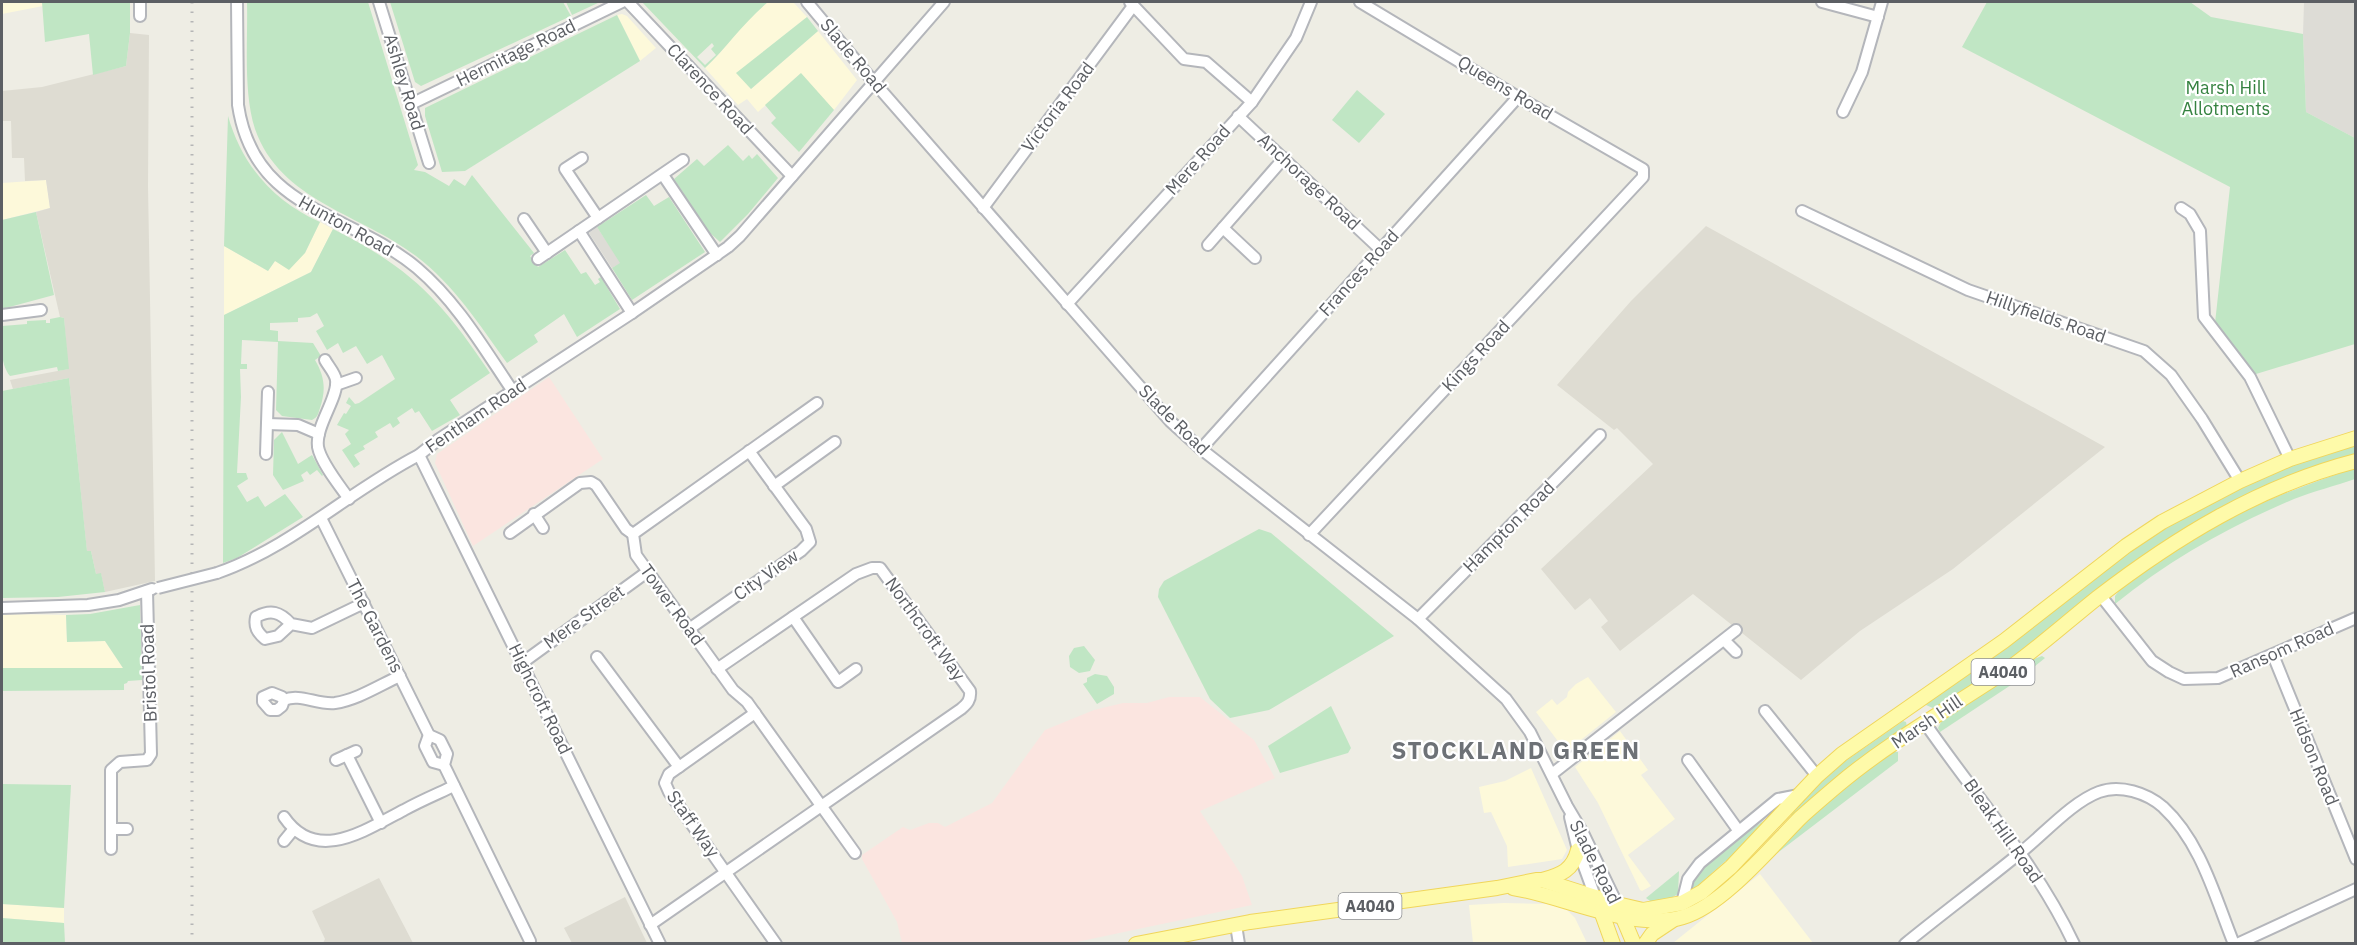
<svg xmlns="http://www.w3.org/2000/svg" width="2357" height="945" viewBox="0 0 2357 945" font-family="'IBM Plex Sans',sans-serif">
	<rect width="100%" height="100%" fill="#eeede4"/>
	<g fill="#fdf9da">
		<polygon points="2,2 42,2 43,6 2,14"/>
		<polygon points="768,2 793,2 807,17 737,73 751,89 818,31 857,80 834,110 800,74 758,112 747,99 738,105 705,68 719,54 748,19"/>
		<polygon points="622,14 627,16 656,48 640,61 617,15"/>
		<polygon points="46,180 50,208 2,220 2,183"/>
		<polygon points="320,222 333,229 311,272 224,315 224,246 268,271 275,261 305,253"/>
		<polygon points="2,614 66,615 67,642 105,641 123,668 2,668"/>
		<polygon points="1588,677 1616,712 1566,752 1536,712 1552,699 1557,705 1567,697 1568,692 1576,684"/>
		<polygon points="1620,731 1648,770 1641,775 1675,819 1628,855 1651,886 1642,891 1640,890 1598,803 1575,767"/>
		<polygon points="1531,768 1567,850 1562,859 1508,867 1507,846 1491,812 1484,813 1479,787 1505,781"/>
		<polygon points="1760,874 1813,943 1673,943 1724,902"/>
		<polygon points="1504,903 1553,904 1565,908 1575,918 1587,943 1473,943 1469,905"/>
		<polygon points="2,904 64,908 64,923 2,918"/>
	</g>
	<g fill="#dddcd6">
		<polygon points="2304,2 2355,2 2355,138 2306,112 2303,34"/>
		<polygon points="597,227 621,263 612,268 589,233"/>
	</g>
	<g fill="#dedcd2">
		<polygon points="130,33 149,35 148,186 155,581 105,592 101,574 96,574 91,551 87,552 69,378 13,389 10,380 68,369 64,318 60,317 36,212 50,208 46,180 25,181 24,158 12,158 11,121 2,121 2,91 42,87 126,66"/>
		<polygon points="1706,226 2105,447 1953,569 1860,631 1801,680 1693,594 1620,651 1601,627 1608,621 1590,598 1575,610 1541,569 1653,464 1617,428 1614,430 1557,385 1631,301"/>
		<polygon points="379,878 413,943 323,943 325,939 312,911"/>
		<polygon points="625,897 647,943 572,943 564,928"/>
	</g>
	<g fill="#fbe5e0">
		<polygon points="549,377 603,459 473,546 435,463 437,454"/>
		<polygon points="1169,697 1200,697 1254,740 1275,778 1200,811 1242,876 1252,905 1072,943 902,943 897,922 862,859 862,855 903,827 910,830 929,823 938,823 945,827 992,803 1045,730 1094,710 1123,703 1147,703"/>
	</g>
	<g fill="#c0e6c4" fill-rule="evenodd">
		<polygon points="42,2 130,2 130,33 126,66 93,75 89,34 45,42"/>
		<path d="M247,2H368L418,165L414,170L425,172L449,186L454,179L465,186L472,175L534,253L530,256L538,267L565,250L581,274L586,272L595,285L600,282L598,279L601,277L620,309L577,337L564,314L534,335L538,342L507,363C479,324 454,285 416,256C361,214 280,201 255,129C243,92 248,41 247,2Z"/>
		<polygon points="390,2 563,2 571,16 421,86 415,82"/>
		<polygon points="566,2 565,2 600,2 572,15"/>
		<path d="M642,2H768C744,22 727,47 705,68ZM712,43L714,46L711,49L716,55L705,65L697,57Z"/>
		<polygon points="1987,2 2190,2 2211,17 2303,34 2306,112 2355,138 2355,344 2256,374 2215,323 2230,187 1962,47"/>
		<polygon points="617,15 640,61 465,171 442,172 425,116 425,108"/>
		<polygon points="807,17 818,31 751,89 736,73"/>
		<polygon points="801,73 834,110 799,152 771,123 776,118 765,105"/>
		<polygon points="1357,90 1385,114 1359,143 1332,120"/>
		<path d="M228,116C242,165 273,201 320,222L305,253L289,270L275,261L268,271L224,246Z"/>
		<polygon points="728,145 743,161 749,155 752,159 757,154 778,178 748,214 720,242 709,232 674,179 697,159 704,166"/>
		<polygon points="646,195 654,206 669,197 705,252 632,300 612,268 620,263 597,227"/>
		<polygon points="36,212 54,295 2,309 2,220"/>
		<path d="M333,229C411,268 442,301 490,373L450,400L460,415L432,431L419,411L415,413L412,408L397,418L400,423L393,428L390,423L375,432L378,437L363,446L365,449L354,455L360,464L354,468L342,450L351,444L345,434L349,430L337,425L344,413L346,414L351,406L346,403L349,397L355,404L359,403L395,379L382,355L367,364L356,346L343,353L338,343L327,350L316,331L324,326L317,313L310,317L298,318V322L270,323V330L278,331V341L313,343L321,356L315,360C325,377 326,390 320,408C318,414 318,417 312,420L282,416L276,410L278,342L242,340L241,364H247V369H240L241,397L237,473H246L248,479L237,486L247,502L258,496L265,507L285,494L303,517L237,558L223,563L224,315L311,272Z"/>
		<path d="M60,317L64,318L69,369L58,371L57,367L10,376C0,364 1,342 2,326L27,324V321L46,320V323H50V319Z"/>
		<polygon points="69,378 87,551 91,551 96,574 101,573 105,592 58,597 2,598 2,391"/>
		<polygon points="282,432 298,464 312,455 323,475 322,476 317,470 310,475 307,471 301,475 304,481 283,490 273,475 274,440"/>
		<polygon points="2355,445 2355,455 2277,482 2235,501 2205,517 2140,557 2008,661 1935,709 1926,705 1927,700 2020,638 2063,602 2154,533 2249,483 2307,460"/>
		<path d="M2355,468V479C2335,486 2314,491 2294,499C2230,526 2169,560 2115,604V596L2121,588C2141,574 2161,558 2182,545C2235,511 2296,488 2355,468Z"/>
		<polygon points="1259,529 1271,533 1394,636 1269,710 1230,718 1210,699 1158,597 1159,589 1164,581"/>
		<polygon points="140,605 142,680 128,681 127,683 124,684 124,690 2,691 2,668 123,668 105,641 67,642 66,615 90,614"/>
		<polygon points="1084,646 1095,660 1090,671 1079,673 1070,667 1069,656 1074,648"/>
		<polygon points="2042,656 2045,658 2014,683 1940,732 1938,728 1941,722 2034,659"/>
		<polygon points="1095,674 1107,676 1114,687 1114,694 1097,704 1083,684 1087,682 1087,678"/>
		<polygon points="1331,706 1351,748 1348,753 1280,773 1268,746"/>
		<polygon points="1903,721 1906,722 1907,727 1854,763 1793,817 1790,814 1834,769"/>
		<path d="M1894,752H1898V761L1763,864C1804,823 1844,782 1894,752Z"/>
		<polygon points="2,784 71,785 64,908 2,904"/>
		<path d="M1773,814L1746,843L1694,889L1690,886C1699,863 1752,830 1773,814Z"/>
		<polygon points="1679,871 1678,894 1664,902 1653,903 1646,898"/>
		<polygon points="2,918 64,923 65,943 2,943"/>
	</g>
	<g fill="none" stroke-linecap="round" stroke-linejoin="round">
		<defs>
			<g id="minor">
				<path d="M237,2L238,105C254,212 349,211 417,268C457,302 483,347 512,390"/>
				<polyline points="379,2 429,163"/>
				<polyline points="628,2 792,176"/>
				<polyline points="807,2 873,81 1170,421 1201,449 1418,619 1506,699 1530,732 1567,806 1583,833 1619,908"/>
				<polyline points="1130,2 1184,59 1206,62 1252,102"/>
				<polyline points="1822,2 1878,17"/>
				<polyline points="140,16 140,2"/>
				<polyline points="411,104 622,2"/>
				<polyline points="1843,112 1862,72 1882,2"/>
				<polyline points="1238,116 1380,249"/>
				<polyline points="582,158 565,169 598,218"/>
				<polyline points="663,175 717,255"/>
				<polyline points="983,208 1133,6"/>
				<polyline points="2181,208 2190,214 2200,231 2204,317 2250,377 2290,459"/>
				<polyline points="1802,211 1968,290 2144,351 2171,375 2202,419 2240,481"/>
				<polyline points="524,219 547,253"/>
				<polyline points="1223,228 1255,258"/>
				<polyline points="579,231 632,313"/>
				<polyline points="1208,245 1284,158"/>
				<polyline points="538,259 683,160"/>
				<polyline points="1067,304 1252,102 1296,38 1311,2"/>
				<polyline points="2,315 41,310"/>
				<path d="M325,360C328,366 335,373 336,380C339,397 315,426 318,447C321,463 340,486 349,499"/>
				<polyline points="336,385 356,378"/>
				<polyline points="817,403 633,534 636,555 733,690 747,702 855,853"/>
				<polyline points="267,424 298,425 319,434"/>
				<polyline points="1201,449 1518,97"/>
				<polyline points="266,454 268,392"/>
				<polyline points="419,455 660,944"/>
				<polyline points="774,486 835,442"/>
				<polyline points="534,514 543,528"/>
				<polyline points="321,518 429,735 440,740 447,754 444,765 530,941"/>
				<polyline points="510,533 580,483 591,482 596,485 626,529 633,534"/>
				<polyline points="1309,535 1643,177 1643,169 1518,97 1360,2"/>
				<path d="M217,573C292,547 349,491 419,455L439,439L632,313L728,247L740,236L944,2"/>
				<polyline points="2101,596 2152,661 2169,672 2184,679 2218,678 2356,618"/>
				<polyline points="2,608 88,605 119,600 152,589"/>
				<polyline points="793,617 838,682 856,669"/>
				<polyline points="1418,619 1600,435"/>
				<path d="M291,624C280,612 271,609 256,617C254,627 257,632 265,639L278,636L291,624L312,628L364,603"/>
				<polyline points="689,629 801,551 810,542 806,529 749,451"/>
				<polyline points="1724,640 1736,652"/>
				<polyline points="2273,655 2356,859"/>
				<polyline points="597,657 679,767"/>
				<polyline points="522,663 647,572"/>
				<path d="M284,700L282,697L272,693L263,697V702L270,710H277L282,706L284,700C300,693 317,705 335,703C357,700 380,685 400,676"/>
				<polyline points="1765,711 1817,776"/>
				<polyline points="755,713 669,774 665,783 669,792 776,944"/>
				<path d="M1925,723C1975,796 2036,863 2074,944"/>
				<polyline points="429,735 425,746 433,762 444,765"/>
				<polyline points="347,755 381,823"/>
				<polyline points="336,760 356,751"/>
				<polyline points="1688,760 1738,830"/>
				<polyline points="1552,774 1736,630"/>
				<path d="M284,817C317,865 367,829 404,810C420,801 437,794 454,786"/>
				<polyline points="1570,817 1578,850 1597,902"/>
				<polyline points="111,829 127,829"/>
				<polyline points="284,841 293,830"/>
				<polyline points="111,849 111,770 120,762 147,760 151,754 147,591"/>
				<polyline points="1682,903 1688,879 1700,863 1778,799 1799,795"/>
				<path d="M650,925L961,709C967,704 971,700 970,691L880,568H872L856,574L717,669"/>
				<polyline points="1236,925 1239,944"/>
				<path d="M1905,944C1943,913 1982,884 2020,853C2043,835 2072,802 2099,792C2120,784 2147,793 2163,807C2201,842 2215,897 2234,944"/>
				<polyline points="2237,944 2356,889"/>
			</g>
			<g id="major">
				<path d="M1542,880C1561,875 1573,870 1578,850"/>
				<path d="M1513,888C1564,896 1634,932 1683,917C1722,906 1771,847 1800,818C1812,807 1825,796 1838,785C1890,741 1951,708 2007,670C2038,648 2067,622 2097,598C2175,538 2259,486 2356,461"/>
				<polyline points="1601,911 1613,944"/>
				<polyline points="1623,918 1634,944"/>
				<polyline points="1136,944 1250,922 1497,888 1536,880 1542,880 1617,904 1643,910 1682,903 1702,892 1731,867 1817,776 1842,754 2004,641 2126,546 2162,522 2240,481 2290,459 2356,438"/>
				<polyline points="1645,944 1652,934 1673,920"/>
			</g>
		</defs>
		<use href="#minor" stroke="#b4b6bb" stroke-width="14"/>
		<use href="#major" stroke="#f0d65b" stroke-width="16"/>
		<use href="#minor" stroke="#fff" stroke-width="10"/>
		<use href="#major" stroke="#fefaa9" stroke-width="14"/>
		<polyline stroke="#b5b6b6" stroke-width="3" stroke-dasharray="1.5 8" stroke-linecap="butt" points="192,2 192,944"/>
		<defs>
			<polyline id="minor-bridge" points="158,588 217,573"/>
		</defs>
		<use href="#minor-bridge" stroke="#b4b6bb" stroke-width="14" stroke-linecap="butt"/>
		<use href="#minor-bridge" stroke="#fff" stroke-width="10"/>
	</g>
	<g text-anchor="middle" stroke-width="4.5" stroke-linejoin="round" paint-order="stroke">
		<g fill="#fff" stroke="#8d8f92" stroke-width="1.5">
			<rect x="1971.5" y="659" width="63" height="26" rx="4.5"/>
			<rect x="1338.5" y="893" width="63" height="26" rx="4.5"/>
		</g>
		<g font-size="16" font-weight="bold" fill="#5c5f64">
			<text x="2003" y="678">A4040</text>
			<text x="1370" y="912">A4040</text>
		</g>
		<g font-size="18" fill="#5c5f64" stroke="#fff">
			<text transform="translate(516 53) rotate(-26)" y="6">Hermitage Road</text>
			<text transform="translate(853 56) rotate(50)" y="6">Slade Road</text>
			<text transform="translate(404 82) rotate(73)" y="6">Ashley Road</text>
			<text transform="translate(1505 88) rotate(31)" y="6">Queens Road</text>
			<text transform="translate(710 89) rotate(47)" y="6">Clarence Road</text>
			<text transform="translate(1058 107) rotate(-53)" y="6">Victoria Road</text>
			<text transform="translate(1198 160) rotate(-48)" y="6">Mere Road</text>
			<text transform="translate(1309 182) rotate(43)" y="6">Anchorage Road</text>
			<text transform="translate(346 226) rotate(29)" y="6">Hunton Road</text>
			<text transform="translate(1359 273) rotate(-48)" y="6">Frances Road</text>
			<text transform="translate(2046 317) rotate(19)" y="6">Hillyfields Road</text>
			<text transform="translate(1476 356) rotate(-47)" y="6">Kings Road</text>
			<text transform="translate(476 416) rotate(-34)" y="6">Fentham Road</text>
			<text transform="translate(1174 420) rotate(45)" y="6">Slade Road</text>
			<text transform="translate(1509 527) rotate(-45)" y="6">Hampton Road</text>
			<text transform="translate(766 575) rotate(-35)" y="6">City View</text>
			<text transform="translate(672 605) rotate(54)" y="6">Tower Road</text>
			<text transform="translate(584 617) rotate(-36)" y="6">Mere Street</text>
			<text transform="translate(375 626) rotate(63)" y="6">The Gardens</text>
			<text transform="translate(925 629) rotate(54)" y="6">Northcroft Way</text>
			<text transform="translate(2282 650) rotate(-24)" y="6">Ransom Road</text>
			<text transform="translate(149 673) rotate(-92)" y="6">Bristol Road</text>
			<text transform="translate(540 699) rotate(64)" y="6">Highcroft Road</text>
			<text transform="translate(1927 722) rotate(-34)" y="6">Marsh Hill</text>
			<text transform="translate(2314 757) rotate(68)" y="6">Hidson Road</text>
			<text transform="translate(693 824) rotate(55)" y="6">Staff Way</text>
			<text transform="translate(2003 831) rotate(55)" y="6">Bleak Hill Road</text>
			<text transform="translate(1595 862) rotate(63)" y="6">Slade Road</text>
		</g>
		<g font-size="18" fill="#358240" stroke="#fff">
			<text x="2226" y="94">Marsh Hill<tspan x="2226" dy="21">Allotments</tspan></text>
		</g>
		<g font-size="24" font-weight="bold" letter-spacing="1.5" fill="#6d7176" stroke="#fff">
			<text x="1516" y="759">STOCKLAND GREEN</text>
		</g>
	</g>
	<rect width="2357" height="945" fill="none" stroke="#5c5f64" stroke-width="6"/>
</svg>
